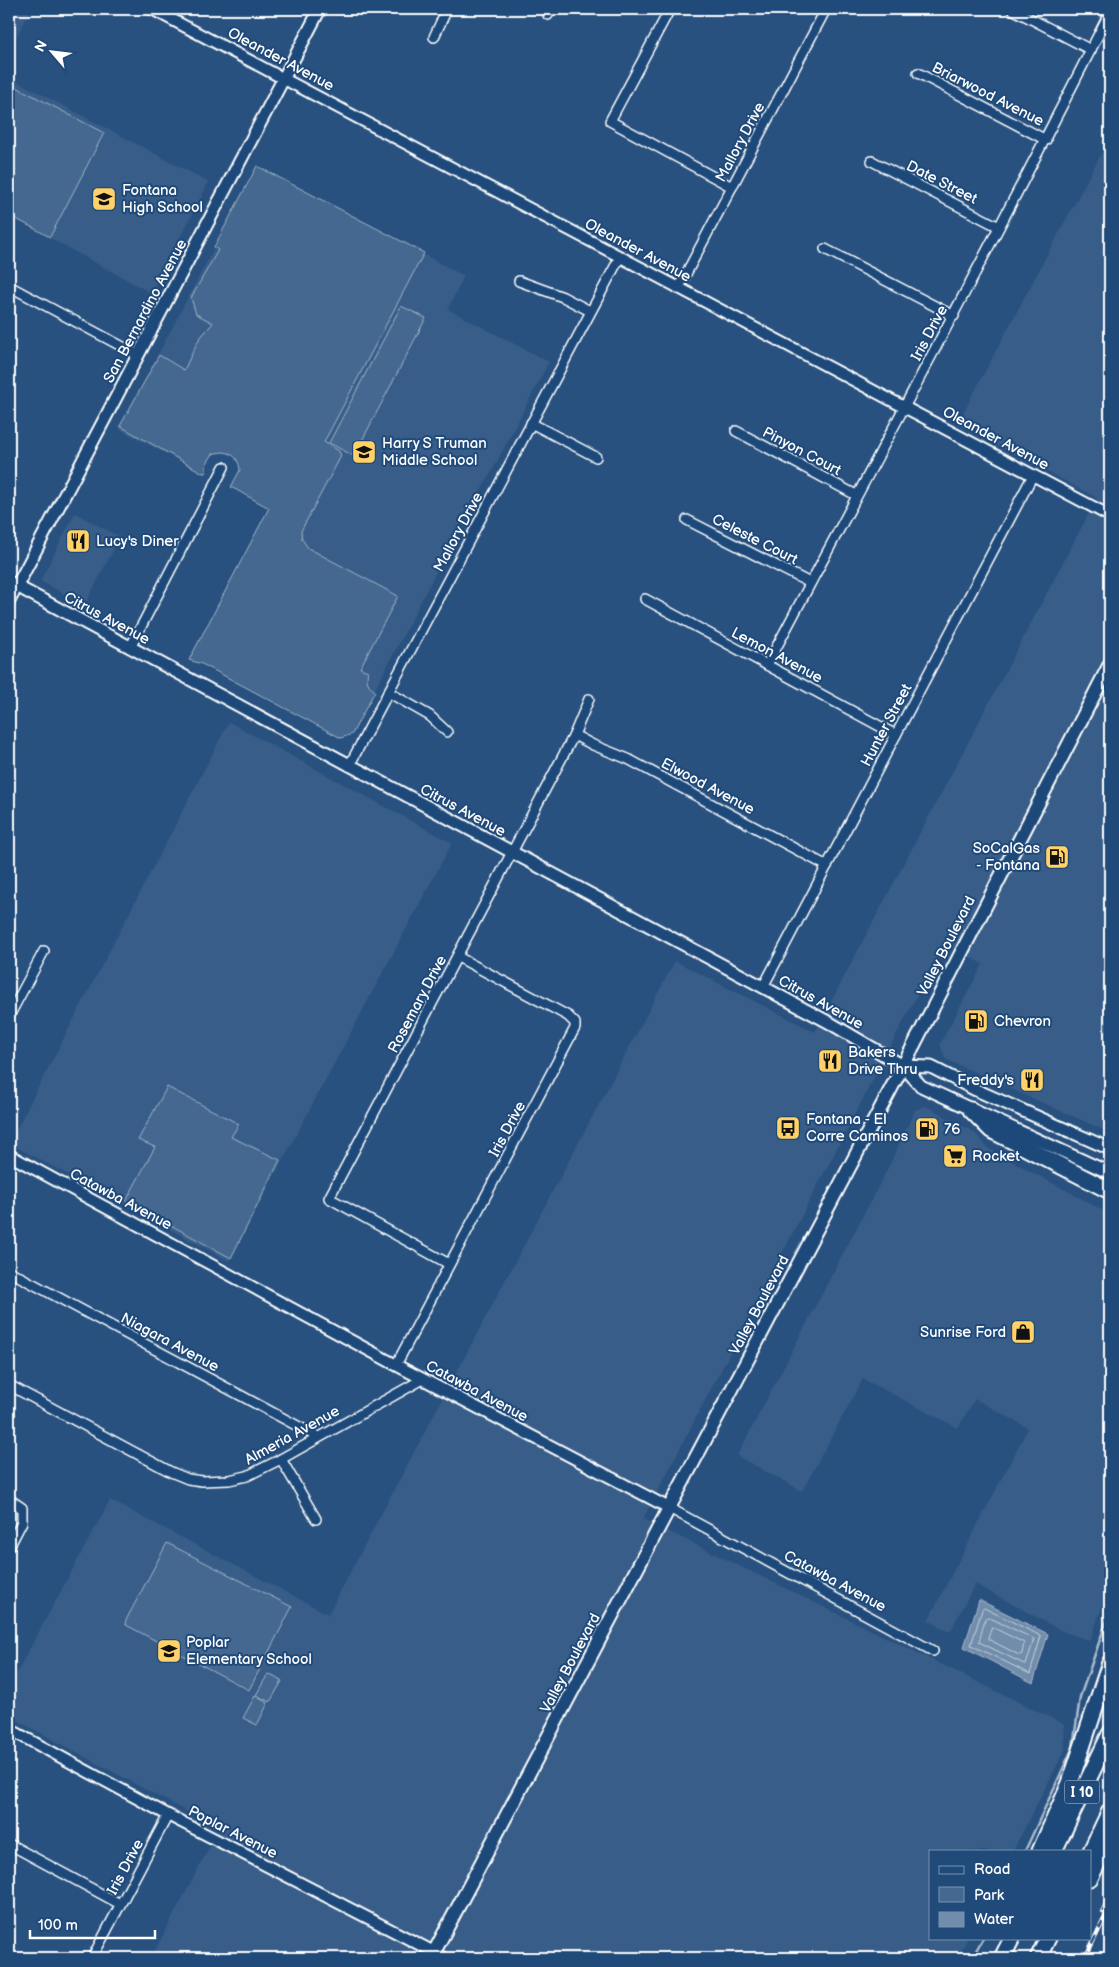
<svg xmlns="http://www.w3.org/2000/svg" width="1119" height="1967" viewBox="0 0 1119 1967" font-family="'Balsamiq Sans',sans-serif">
	<rect width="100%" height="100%" fill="#28517f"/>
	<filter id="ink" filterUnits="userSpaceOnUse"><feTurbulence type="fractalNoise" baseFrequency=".02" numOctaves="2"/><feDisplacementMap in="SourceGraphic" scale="10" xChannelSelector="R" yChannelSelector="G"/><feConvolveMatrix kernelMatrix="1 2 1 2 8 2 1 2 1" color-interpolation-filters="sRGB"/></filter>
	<g filter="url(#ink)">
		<g fill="#375d88">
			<polygon points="9,9 31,9 9,51"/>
			<polygon points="9,77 209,182 151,293 9,216"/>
			<polygon points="1110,137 1110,1133 945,1059 940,1044 983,964 944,944 643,1519 1064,1724 1065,1750 1013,1851 930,1851 930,1938 968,1938 958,1958 151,1958 219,1829 9,1716 9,1687 110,1500 328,1614 675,961 815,1032 1097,498 957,424"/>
			<polygon points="257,166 464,276 448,309 549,362 490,475 465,516 352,734 341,738 202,664 189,660 269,507 236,480 240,470 237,459 226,452 213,454 207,463 205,473 203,473 119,429"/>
			<polygon points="75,513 120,537 85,605 42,582 41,579"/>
			<polygon points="229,722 452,843 229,1261 9,1143"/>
			<polygon points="926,1106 974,1132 989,1149 1110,1214 1110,1584 1090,1641 1062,1631 975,1584 950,1632 928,1620 1028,1428 975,1399 958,1428 863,1379 802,1491 737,1456 891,1162 915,1110"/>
		</g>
		<g fill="#446890" stroke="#a2b4c8">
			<polygon points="9,83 104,133 50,237 9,215"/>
			<path d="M257,166L424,253L324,442L339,451L341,456L301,531L302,539L308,548L398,596L360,668L368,671C366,680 367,685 375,691L352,734L341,738L202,664L189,660L269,508L231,487L240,470C238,454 227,449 213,454L207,463L205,473H203L120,426L159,355L184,370L199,339L213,323L196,314L191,298L218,250L214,247Z"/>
			<polygon points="401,306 426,318 354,456 329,443"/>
			<polygon points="167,1087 239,1124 231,1137 280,1160 231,1258 126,1201 155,1147 138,1140"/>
			<polygon points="167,1543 292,1607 249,1690 126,1625 125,1622"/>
			<polygon points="268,1674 282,1681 270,1702 256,1695"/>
			<polygon points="255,1696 268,1703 257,1725 243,1718"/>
		</g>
		<polygon fill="#718dab" stroke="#aabbcd" points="979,1600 1048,1634 1033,1683 964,1647"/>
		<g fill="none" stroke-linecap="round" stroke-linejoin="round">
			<g stroke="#c6d1dd" stroke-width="1">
				<polygon points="984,1608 1041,1636 1030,1674 971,1645 982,1610"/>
				<polygon points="988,1617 1034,1639 1026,1665 979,1642 985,1619"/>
				<polygon points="992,1627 1024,1643 1022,1654 1019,1655 988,1639"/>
			</g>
			<g stroke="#aabbcd" stroke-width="2.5">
				<polyline points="1025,1851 1073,1747 1080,1697 1110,1611"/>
				<polyline points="972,1958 983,1938"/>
			</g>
			<defs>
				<g id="minor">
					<polyline points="670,9 610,121 732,187"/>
					<polyline points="1012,9 1091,50"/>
					<polyline points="548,15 551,9"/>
					<polyline points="434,37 447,9"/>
					<polyline points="918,73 1046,140"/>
					<polyline points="872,161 999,227"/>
					<polyline points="825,249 954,316"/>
					<polyline points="519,281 563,297 590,311"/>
					<polyline points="9,286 138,355"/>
					<polyline points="678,289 826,9"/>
					<polyline points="531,423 596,457"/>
					<polyline points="736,431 856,495"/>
					<polyline points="687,520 810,583"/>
					<polyline points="645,599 896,735"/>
					<polyline points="130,648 224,467"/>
					<path d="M767,665C883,447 999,231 1110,12"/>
					<polyline points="388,692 430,716 447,732"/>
					<polyline points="574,735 593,745 628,759 827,866"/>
					<polyline points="349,766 620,257"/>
					<polyline points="763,987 1033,475"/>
					<polyline points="9,1016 44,951"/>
					<polyline points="449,1264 329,1198 574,735 589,699"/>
					<polyline points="9,1271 318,1437"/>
					<polyline points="396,1365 575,1028 575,1023 568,1016 458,957"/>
					<polyline points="9,1385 171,1472 188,1479 202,1481 229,1480 247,1476 281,1459 423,1379"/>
					<polyline points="281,1459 316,1519"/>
					<polyline points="9,1499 22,1508 22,1522 9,1547"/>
					<polyline points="671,1509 933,1651"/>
					<polyline points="9,1844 120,1904"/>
					<polyline points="434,1952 446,1958"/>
					<polyline points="9,1956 14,1958"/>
					<polyline points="92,1958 168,1815"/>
				</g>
				<g id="tertiary">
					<polyline points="152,9 1110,516"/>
					<polyline points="9,1155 396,1365 671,1509"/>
					<polyline points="9,1729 168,1815 434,1952"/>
				</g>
				<g id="secondary">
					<polyline points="9,582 830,1023 903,1066 921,1086 1110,1173"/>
					<polyline points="9,601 320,9"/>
					<polyline points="903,1066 931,1067 976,1090 1110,1149"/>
				</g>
				<polyline id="primary" points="431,1958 903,1066 1110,664"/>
				<g id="motorway">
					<polyline points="971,1110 991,1130 1110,1191"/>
					<polyline points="1040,1851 1070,1783 1110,1663"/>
					<polyline points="1054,1851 1110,1734"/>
					<polyline points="1090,1853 1110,1811"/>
					<polyline points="1090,1878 1110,1839"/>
					<polyline points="1002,1958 1012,1938"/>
					<polyline points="1038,1958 1048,1938"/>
				</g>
			</defs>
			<use href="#minor" stroke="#fff" stroke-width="12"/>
			<use href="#tertiary" stroke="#fff" stroke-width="14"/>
			<use href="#secondary" stroke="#fff" stroke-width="15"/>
			<use href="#primary" stroke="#fff" stroke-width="16"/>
			<use href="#motorway" stroke="#fff" stroke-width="19"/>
			<use href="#minor" stroke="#1f4a7a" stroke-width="9"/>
			<use href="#tertiary" stroke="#1f4a7a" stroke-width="10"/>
			<use href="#secondary" stroke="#1f4a7a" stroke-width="11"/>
			<use href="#primary" stroke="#1f4a7a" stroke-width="12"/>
			<use href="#motorway" stroke="#1f4a7a" stroke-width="15"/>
			<defs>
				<g id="rail">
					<polyline points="1102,1912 1110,1896"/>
					<polyline points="1085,1958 1110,1907"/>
				</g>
			</defs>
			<use href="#rail" stroke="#fff" stroke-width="4.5"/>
			<use href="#rail" stroke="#1f4a7a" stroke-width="2.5" stroke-dasharray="8" stroke-linecap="butt"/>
		</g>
	</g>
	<defs>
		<symbol id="school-square" viewBox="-11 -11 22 22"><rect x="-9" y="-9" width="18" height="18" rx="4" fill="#ffd166" stroke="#1f4a7a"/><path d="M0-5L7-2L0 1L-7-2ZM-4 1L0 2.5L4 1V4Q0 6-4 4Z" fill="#111"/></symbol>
		<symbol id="restaurant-square" viewBox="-11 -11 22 22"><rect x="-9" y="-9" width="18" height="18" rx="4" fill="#ffd166" stroke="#1f4a7a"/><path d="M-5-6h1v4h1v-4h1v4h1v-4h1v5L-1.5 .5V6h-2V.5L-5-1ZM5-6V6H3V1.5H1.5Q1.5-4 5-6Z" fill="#111"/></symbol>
		<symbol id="fuel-square" viewBox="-11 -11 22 22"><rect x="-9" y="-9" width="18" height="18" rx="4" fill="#ffd166" stroke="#1f4a7a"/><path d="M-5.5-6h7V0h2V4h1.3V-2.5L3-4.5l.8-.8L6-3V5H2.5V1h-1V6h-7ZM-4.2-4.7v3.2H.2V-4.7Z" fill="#111"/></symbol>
		<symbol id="bus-square" viewBox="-11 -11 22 22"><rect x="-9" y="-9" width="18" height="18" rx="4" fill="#ffd166" stroke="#1f4a7a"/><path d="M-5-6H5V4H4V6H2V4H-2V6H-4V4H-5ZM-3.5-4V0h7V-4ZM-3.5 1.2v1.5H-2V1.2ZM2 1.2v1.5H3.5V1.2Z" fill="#111"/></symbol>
		<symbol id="supermarket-square" viewBox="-11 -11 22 22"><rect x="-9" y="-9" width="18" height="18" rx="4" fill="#ffd166" stroke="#1f4a7a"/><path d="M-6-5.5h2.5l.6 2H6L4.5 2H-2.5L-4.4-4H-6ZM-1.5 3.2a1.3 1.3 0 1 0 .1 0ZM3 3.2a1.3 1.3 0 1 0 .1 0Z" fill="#111"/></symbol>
		<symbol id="shop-square" viewBox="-11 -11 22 22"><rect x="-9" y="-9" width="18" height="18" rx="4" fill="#ffd166" stroke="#1f4a7a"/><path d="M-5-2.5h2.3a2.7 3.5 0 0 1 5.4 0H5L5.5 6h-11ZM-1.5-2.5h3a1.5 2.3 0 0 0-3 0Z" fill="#111"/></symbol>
	</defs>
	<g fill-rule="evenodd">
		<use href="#school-square" x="90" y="185" width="28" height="28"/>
		<use href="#school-square" x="350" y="438" width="28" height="28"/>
		<use href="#restaurant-square" x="64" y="527" width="28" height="28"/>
		<use href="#fuel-square" x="1043" y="843" width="28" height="28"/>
		<use href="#fuel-square" x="962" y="1007" width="28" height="28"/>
		<use href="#restaurant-square" x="816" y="1047" width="28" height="28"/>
		<use href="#restaurant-square" x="1018" y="1066" width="28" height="28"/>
		<use href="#bus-square" x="774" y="1114" width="28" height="28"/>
		<use href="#fuel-square" x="913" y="1115" width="28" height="28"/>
		<use href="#supermarket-square" x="941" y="1142" width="28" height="28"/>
		<use href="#shop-square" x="1009" y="1318" width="28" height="28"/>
		<use href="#school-square" x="155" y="1637" width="28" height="28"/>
	</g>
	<g text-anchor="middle" stroke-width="4" stroke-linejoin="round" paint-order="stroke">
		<rect fill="#1f4a7a" stroke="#bcc9d7" stroke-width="1" x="1064.5" y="1780.5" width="35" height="23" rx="4"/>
		<g font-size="14" font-weight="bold" fill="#fff">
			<text x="1082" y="1797">I 10</text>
		</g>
		<g font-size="15" fill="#fff" stroke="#1f4a7a">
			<text transform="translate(281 59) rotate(28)" y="5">Oleander Avenue</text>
			<text transform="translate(988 94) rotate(27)" y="5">Briarwood Avenue</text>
			<text transform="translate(740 142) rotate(-62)" y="5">Mallory Drive</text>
			<text transform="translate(942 182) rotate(27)" y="5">Date Street</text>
			<text transform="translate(638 250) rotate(28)" y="5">Oleander Avenue</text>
			<text transform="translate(145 311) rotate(-62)" y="5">San Bernardino Avenue</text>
			<text transform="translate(929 333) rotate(-62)" y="5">Iris Drive</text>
			<text transform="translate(996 438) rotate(28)" y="5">Oleander Avenue</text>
			<text transform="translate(802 451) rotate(28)" y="5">Pinyon Court</text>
			<text transform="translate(458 532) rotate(-62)" y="5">Mallory Drive</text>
			<text transform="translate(755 539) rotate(27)" y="5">Celeste Court</text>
			<text transform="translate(107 618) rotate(28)" y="5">Citrus Avenue</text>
			<text transform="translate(777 655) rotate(28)" y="5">Lemon Avenue</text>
			<text transform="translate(886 725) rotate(-62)" y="5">Hunter Street</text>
			<text transform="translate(708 786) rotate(28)" y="5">Elwood Avenue</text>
			<text transform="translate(463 810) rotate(28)" y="5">Citrus Avenue</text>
			<text transform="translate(946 946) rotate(-63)" y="5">Valley Boulevard</text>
			<text transform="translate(821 1002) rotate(29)" y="5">Citrus Avenue</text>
			<text transform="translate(417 1004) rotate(-62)" y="5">Rosemary Drive</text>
			<text transform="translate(507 1129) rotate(-62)" y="5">Iris Drive</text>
			<text transform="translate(121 1199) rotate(28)" y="5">Catawba Avenue</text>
			<text transform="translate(759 1305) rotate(-62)" y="5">Valley Boulevard</text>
			<text transform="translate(170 1342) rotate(28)" y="5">Niagara Avenue</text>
			<text transform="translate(477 1391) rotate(28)" y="5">Catawba Avenue</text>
			<text transform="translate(292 1435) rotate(-29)" y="5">Almeria Avenue</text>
			<text transform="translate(835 1581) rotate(28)" y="5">Catawba Avenue</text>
			<text transform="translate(570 1663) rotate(-62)" y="5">Valley Boulevard</text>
			<text transform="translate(233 1832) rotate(27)" y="5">Poplar Avenue</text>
			<text transform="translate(125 1867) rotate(-62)" y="5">Iris Drive</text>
		</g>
		<g font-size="15" fill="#fff" stroke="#1f4a7a" text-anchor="start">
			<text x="122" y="195">Fontana<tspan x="122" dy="17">High School</tspan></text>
			<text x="382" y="448">Harry S Truman<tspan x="382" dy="17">Middle School</tspan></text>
			<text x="96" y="546">Lucy's Diner</text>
			<text x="1040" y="853" text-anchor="end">SoCalGas<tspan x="1040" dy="17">- Fontana</tspan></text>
			<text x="994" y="1026">Chevron</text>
			<text x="848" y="1057">Bakers<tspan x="848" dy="17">Drive Thru</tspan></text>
			<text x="1014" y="1085" text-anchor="end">Freddy's</text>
			<text x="806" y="1124">Fontana - El<tspan x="806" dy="17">Corre Caminos</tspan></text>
			<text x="944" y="1134">76</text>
			<text x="972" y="1161">Rocket</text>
			<text x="1006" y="1337" text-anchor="end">Sunrise Ford</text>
			<text x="186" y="1647">Poplar<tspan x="186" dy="17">Elementary School</tspan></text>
		</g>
	</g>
	<rect width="1119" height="1967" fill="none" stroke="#1f4a7a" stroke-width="30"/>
	<rect x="15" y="15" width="1089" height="1937" fill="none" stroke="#fff" stroke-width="2" filter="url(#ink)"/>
	<rect x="929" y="1850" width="162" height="90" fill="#1f4a7a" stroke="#7992af"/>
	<rect x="939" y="1866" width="25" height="8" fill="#1f4a7a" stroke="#7992af"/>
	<text x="974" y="1874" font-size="15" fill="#ffffff">Road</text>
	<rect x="939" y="1887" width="25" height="15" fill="#446890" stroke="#7992af"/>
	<text x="974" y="1900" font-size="15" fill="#ffffff">Park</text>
	<rect x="939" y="1912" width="25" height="15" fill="#718dab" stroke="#7992af"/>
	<text x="974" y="1924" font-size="15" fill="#ffffff">Water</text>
	<g transform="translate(52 52) rotate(298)" stroke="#1f4a7a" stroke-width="4" paint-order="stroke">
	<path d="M0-4L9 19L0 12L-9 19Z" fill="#ffffff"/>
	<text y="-8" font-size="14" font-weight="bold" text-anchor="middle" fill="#ffffff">N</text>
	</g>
	<path d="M30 1930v8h125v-8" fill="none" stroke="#ffffff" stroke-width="2.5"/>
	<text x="38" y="1930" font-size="15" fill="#ffffff" stroke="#1f4a7a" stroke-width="4" paint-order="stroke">100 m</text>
</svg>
